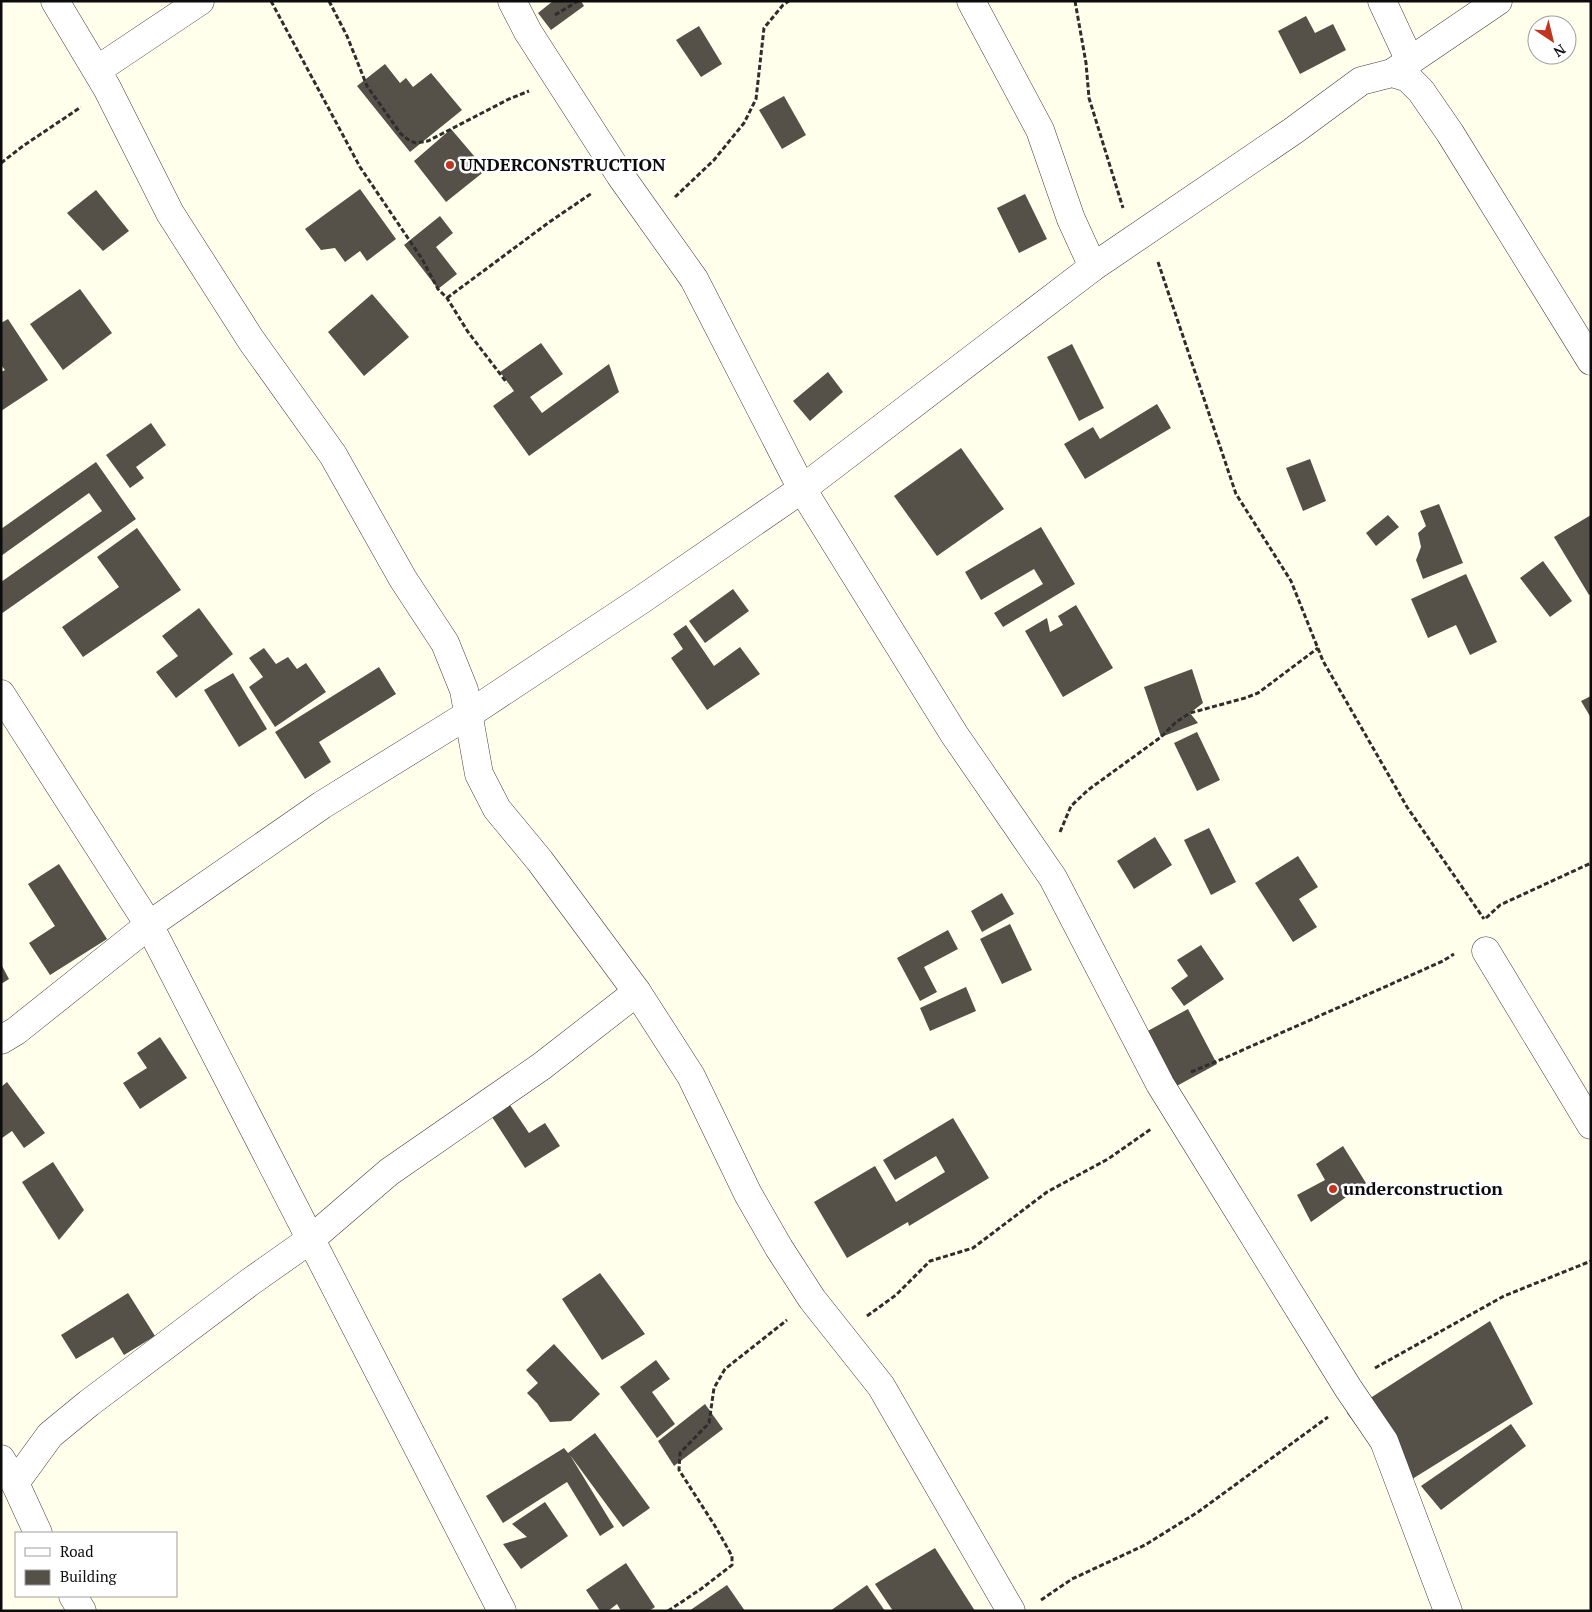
<svg xmlns="http://www.w3.org/2000/svg" width="1592" height="1612" viewBox="0 0 1592 1612" font-family="'PT Serif',serif">
	<rect width="100%" height="100%" fill="#ffffec"/>
	<g fill="#555048">
		<polygon points="553,1 581,1 584,6 551,30 538,13"/>
		<polygon points="1306,16 1315,33 1333,24 1346,50 1300,74 1278,31"/>
		<polygon points="699,26 722,64 701,77 676,40"/>
		<polygon points="385,64 400,83 406,78 413,87 431,73 462,110 410,152 357,86"/>
		<polygon points="784,96 806,135 782,149 759,110"/>
		<polygon points="451,129 486,170 446,202 414,161"/>
		<polygon points="360,189 396,239 367,261 360,251 345,262 335,248 321,250 305,229"/>
		<polygon points="96,190 129,231 103,251 67,213"/>
		<polygon points="1025,194 1047,239 1019,253 997,208"/>
		<polygon points="440,216 453,233 436,247 457,274 438,289 404,245"/>
		<polygon points="80,289 112,333 63,370 30,324"/>
		<polygon points="372,294 409,337 364,376 328,332"/>
		<polygon points="8,319 48,380 1,411 1,372 5,370 1,365 1,323"/>
		<polygon points="541,343 563,374 530,397 542,413 609,364 619,392 529,456 493,406 514,391 500,372"/>
		<polygon points="1072,344 1104,408 1079,421 1047,357"/>
		<polygon points="828,372 843,392 810,421 793,401"/>
		<polygon points="1157,404 1171,428 1085,479 1064,444 1093,427 1100,439"/>
		<polygon points="151,423 166,445 136,467 144,478 130,488 106,455"/>
		<polygon points="961,448 1004,509 937,556 894,496"/>
		<polygon points="1310,459 1326,501 1303,511 1286,468"/>
		<polygon points="96,462 136,519 1,614 1,582 102,511 89,493 1,556 1,529"/>
		<polygon points="1439,504 1463,563 1423,579 1416,560 1421,547 1418,533 1426,526 1420,511"/>
		<polygon points="1388,515 1399,527 1376,546 1366,533"/>
		<polygon points="1591,515 1591,594 1589,595 1554,537"/>
		<polygon points="1041,527 1075,584 1003,627 994,613 1043,584 1034,569 981,600 965,572"/>
		<polygon points="137,528 181,590 83,657 62,627 119,587 97,557"/>
		<polygon points="1543,561 1572,601 1550,617 1520,578"/>
		<polygon points="1466,574 1497,642 1470,655 1456,625 1428,638 1411,599"/>
		<polygon points="733,589 749,611 705,643 689,621"/>
		<polygon points="1076,605 1113,668 1063,697 1025,631 1047,618 1050,632 1063,625 1058,616"/>
		<polygon points="199,608 233,654 176,698 156,672 178,656 162,636"/>
		<polygon points="686,625 714,666 740,647 760,674 707,710 671,658 683,649 673,634"/>
		<polygon points="264,648 276,664 288,657 297,669 306,663 326,692 275,727 249,687 263,677 249,658"/>
		<polygon points="379,667 396,694 319,742 331,762 305,779 275,732"/>
		<polygon points="1192,669 1203,703 1190,713 1198,723 1161,737 1144,687"/>
		<polygon points="233,673 267,729 239,747 204,690"/>
		<polygon points="1591,696 1591,718 1581,701"/>
		<polygon points="1197,732 1220,780 1197,791 1174,743"/>
		<polygon points="1209,828 1236,882 1211,895 1184,840"/>
		<polygon points="1155,837 1172,865 1134,889 1117,861"/>
		<polygon points="1298,856 1318,887 1299,899 1317,927 1293,942 1255,883"/>
		<polygon points="59,864 107,939 50,975 29,943 55,926 28,884"/>
		<polygon points="1002,893 1014,914 982,932 971,911"/>
		<polygon points="1010,924 1032,970 1002,984 980,939"/>
		<polygon points="948,930 958,949 924,967 937,992 920,1001 897,958"/>
		<polygon points="1201,945 1224,979 1184,1006 1171,988 1188,976 1177,960"/>
		<polygon points="1,964 9,979 1,984"/>
		<polygon points="966,987 976,1011 930,1031 920,1008"/>
		<polygon points="1188,1009 1217,1064 1173,1088 1144,1033"/>
		<polygon points="160,1037 187,1078 140,1109 123,1083 147,1068 137,1053"/>
		<polygon points="7,1082 45,1133 24,1148 12,1131 2,1138 1,1136 1,1087"/>
		<polygon points="510,1105 529,1133 545,1123 560,1146 525,1168 492,1117"/>
		<polygon points="953,1118 989,1178 909,1226 908,1222 847,1258 814,1202 875,1166 896,1202 945,1172 936,1156 895,1180 883,1160"/>
		<polygon points="1343,1146 1366,1183 1311,1222 1297,1195 1325,1180 1316,1164"/>
		<polygon points="53,1162 84,1210 59,1240 22,1182"/>
		<polygon points="600,1273 645,1334 602,1360 562,1299"/>
		<polygon points="128,1293 155,1336 124,1355 113,1337 76,1359 61,1335"/>
		<polygon points="1490,1321 1533,1404 1401,1486 1347,1413"/>
		<polygon points="554,1344 600,1394 571,1421 550,1422 537,1403 527,1393 538,1383 526,1370"/>
		<polygon points="656,1360 670,1379 652,1392 675,1424 657,1438 620,1387"/>
		<polygon points="705,1404 723,1429 674,1466 658,1441"/>
		<polygon points="1511,1424 1526,1446 1441,1510 1421,1486"/>
		<polygon points="595,1433 650,1508 623,1527 570,1455 614,1527 600,1536 567,1482 503,1523 486,1496 564,1448 568,1453"/>
		<polygon points="545,1502 568,1536 521,1569 503,1544 527,1537 512,1524"/>
		<polygon points="935,1548 975,1611 893,1611 875,1584"/>
		<polygon points="626,1563 655,1607 649,1611 621,1611 617,1604 608,1611 600,1611 586,1590"/>
		<polygon points="727,1585 745,1611 689,1611"/>
		<polygon points="867,1585 885,1611 830,1611"/>
	</g>
	<g fill="none" stroke-linecap="round" stroke-linejoin="round">
		<defs>
			<g id="minor">
				<polyline points="55,1 107,88 170,213 251,340 333,455 403,579 445,643 464,690 479,774 497,809 540,861 637,992 691,1076 748,1194 779,1248 812,1299 881,1386 1011,1611"/>
				<polyline points="512,1 528,32 620,175 694,279 802,489 954,734 1053,878 1160,1084 1348,1388 1384,1441 1448,1611"/>
				<polyline points="971,1 1040,130 1071,219 1093,267"/>
				<polyline points="1382,1 1410,61"/>
				<polyline points="97,70 200,1"/>
				<polyline points="1392,73 1498,1"/>
				<polyline points="1,694 149,925 502,1611"/>
				<polyline points="1486,951 1591,1125"/>
				<polyline points="1,1040 16,1031 149,925 322,805 469,714 641,600 802,489 1093,267 1293,131 1361,81 1392,73 1408,78 1421,91 1450,133 1591,361"/>
				<polyline points="1,1459 15,1483 38,1533"/>
				<polyline points="15,1483 50,1435 89,1403 250,1282 311,1239 389,1172 542,1066 637,992"/>
				<polyline points="73,1596 82,1611"/>
			</g>
		</defs>
		<use href="#minor" stroke="#3f3f3f" stroke-width="29"/>
		<g stroke="#2e2e2e" stroke-width="3" stroke-dasharray="5 2.5" stroke-linecap="butt">
			<polyline points="271,1 360,167 422,259 438,289 447,298 468,332 507,383"/>
			<polyline points="329,1 347,36 367,86 401,134 410,141 416,143 428,141 509,99 529,91"/>
			<polyline points="1075,1 1086,63 1089,98 1123,208"/>
			<polyline points="555,15 578,1"/>
			<polyline points="1,163 23,146 81,107"/>
			<polyline points="675,197 714,160 744,123 756,99 764,28 783,5 789,1"/>
			<polyline points="1158,262 1236,494 1291,581 1323,661 1407,807 1484,919"/>
			<polyline points="447,298 548,223 592,193"/>
			<polyline points="1060,832 1071,806 1088,790 1161,737 1176,722 1190,713 1245,698 1258,693 1318,648"/>
			<polyline points="1486,918 1500,905 1591,863"/>
			<polyline points="1191,1072 1227,1057 1443,961 1454,954"/>
			<polyline points="867,1316 896,1295 930,1261 973,1248 1047,1192 1108,1159 1151,1129"/>
			<polyline points="1375,1368 1504,1296 1591,1261"/>
			<polyline points="1041,1600 1072,1579 1145,1545 1198,1512 1328,1417"/>
			<polyline points="668,1611 701,1589 732,1565 732,1556 715,1526 679,1470 680,1453 709,1423 714,1388 725,1369 787,1320"/>
		</g>
		<use href="#minor" stroke="#fff" stroke-width="28"/>
	</g>
	<g fill="#c13520" stroke="#fff" stroke-width="2">
		<circle cx="450" cy="165" r="5"/>
		<circle cx="1333" cy="1189" r="5"/>
	</g>
	<g text-anchor="middle" stroke-width="5" stroke-linejoin="round" paint-order="stroke">
		<g font-size="18" font-weight="bold" fill="#0c0c0c" stroke="#fff" text-anchor="start">
			<text x="460" y="171">UNDERCONSTRUCTION</text>
			<text x="1343" y="1195">underconstruction</text>
		</g>
	</g>
	<rect width="1592" height="1612" fill="none" stroke="#0c0c0c" stroke-width="5"/>
	<rect x="15" y="1532" width="162" height="65" fill="#ffffff" stroke="#9e9e9e"/>
	<rect x="25" y="1548" width="25" height="8" fill="#ffffff" stroke="#9e9e9e"/>
	<text x="60" y="1557" font-size="15" fill="#0c0c0c">Road</text>
	<rect x="25" y="1570" width="25" height="15" fill="#555048" stroke="#9e9e9e"/>
	<text x="60" y="1582" font-size="15" fill="#0c0c0c">Building</text>
	<g transform="translate(1552 40) rotate(145)"><circle r="24" fill="#ffffff" stroke="#9e9e9e"/>
	<path d="M0-4L9 19L0 12L-9 19Z" fill="#c13520"/>
	<text y="-8" font-size="14" font-weight="bold" text-anchor="middle" fill="#0c0c0c">N</text>
	</g>
</svg>
